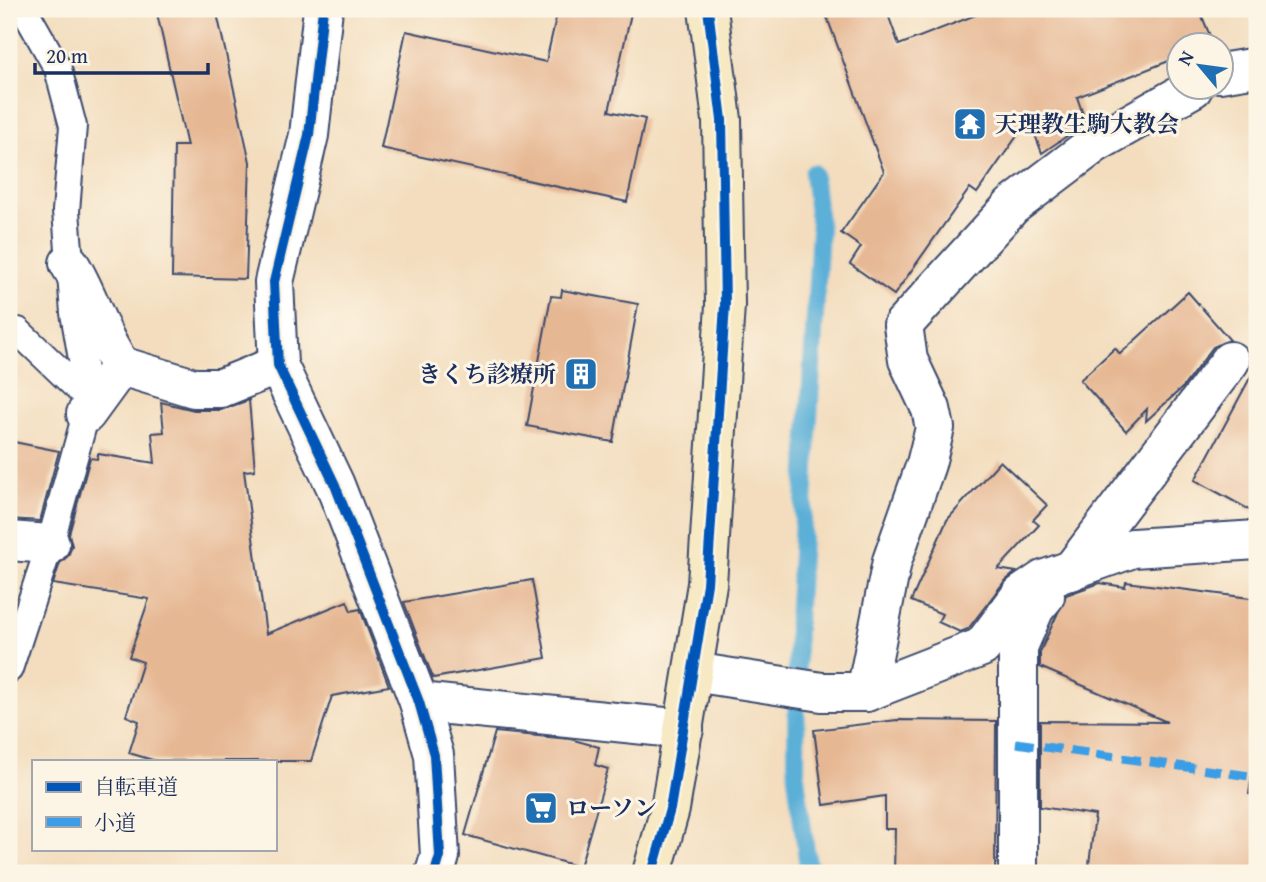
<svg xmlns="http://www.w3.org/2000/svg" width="1266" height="882" viewBox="0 0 1266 882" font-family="'Gentium Book Plus','Noto Serif JP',serif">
	<rect width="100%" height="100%" fill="#fcf5e5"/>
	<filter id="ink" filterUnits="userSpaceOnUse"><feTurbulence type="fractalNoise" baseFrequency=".0143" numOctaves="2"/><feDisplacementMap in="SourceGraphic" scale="14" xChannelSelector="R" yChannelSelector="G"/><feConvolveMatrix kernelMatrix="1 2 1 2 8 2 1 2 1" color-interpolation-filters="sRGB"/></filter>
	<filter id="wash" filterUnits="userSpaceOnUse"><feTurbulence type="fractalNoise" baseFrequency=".00686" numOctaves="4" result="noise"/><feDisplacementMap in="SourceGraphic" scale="28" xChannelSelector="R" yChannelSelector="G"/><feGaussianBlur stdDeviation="1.57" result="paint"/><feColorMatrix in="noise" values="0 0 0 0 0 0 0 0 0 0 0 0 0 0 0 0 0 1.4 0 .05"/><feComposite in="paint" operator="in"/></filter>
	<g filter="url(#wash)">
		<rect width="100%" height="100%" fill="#f3ddbe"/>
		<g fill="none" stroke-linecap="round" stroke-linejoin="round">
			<polyline stroke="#5cb0d8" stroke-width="18" points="809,873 796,777 797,623 820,230 813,173"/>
		</g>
		<g id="blocks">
			<g fill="#e6b793">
				<polygon points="156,9 216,9 250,162 246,279 172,277 174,146 187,146"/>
				<polygon points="558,9 632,9 609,111 645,119 627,202 381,148 406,31 546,62"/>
				<polygon points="824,9 886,9 899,45 991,9 1199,9 1213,43 1179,46 1179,57 1077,97 1086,123 1042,153 1029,119 977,193 970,188 894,295 850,264 861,247 841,233 884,172"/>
				<polygon points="562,290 638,304 613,442 527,426 551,296 561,297"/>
				<polygon points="1188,292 1230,340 1213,347 1183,387 1146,421 1147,409 1126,431 1080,380 1115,348 1120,354"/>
				<polygon points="1257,365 1257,514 1195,480"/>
				<polygon points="249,400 255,470 244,471 266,634 347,601 351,611 360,609 389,686 332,696 311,761 156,761 129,753 139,721 126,716 143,662 129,657 149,599 53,584 60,563 68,556 72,546 69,534 90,458 97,459 98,454 155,463 152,433 164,432 161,402 194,410 221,410"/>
				<polygon points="9,441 59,451 40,521 9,519"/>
				<polygon points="1000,461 1047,505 1033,520 1039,525 998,569 1016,572 1004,582 968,629 960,632 938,622 942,614 911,601 947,520"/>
				<polygon points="532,580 546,658 433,678 404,602"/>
				<polygon points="1126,582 1257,599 1257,762 1254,760 1249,794 1257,796 1257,873 1088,873 1095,815 1040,807 1040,721 1167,722 1040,667 1040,652 1066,595 1100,583 1125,587"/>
				<polygon points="897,720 996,721 995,873 894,873 895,829 885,829 885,796 824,805 814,730"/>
				<polygon points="495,732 570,739 599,747 595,765 608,769 580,867 465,835"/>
			</g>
		</g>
	</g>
	<g filter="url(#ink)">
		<use href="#blocks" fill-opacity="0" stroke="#3b496c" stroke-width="2"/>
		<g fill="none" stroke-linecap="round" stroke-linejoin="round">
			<defs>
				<g id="lane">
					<polyline points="9,330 18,331 87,397"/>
					<polyline points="9,669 50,544 86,414 86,382 74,313 66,211 73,126 58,69 24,9"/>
				</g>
				<g id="street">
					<polyline points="323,9 309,135 274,282 278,365 335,485 419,702 434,755 440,856 435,873"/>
					<polyline points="1220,73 1257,67"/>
					<path d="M69,263C90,296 98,334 121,366"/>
					<polyline points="86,414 121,366 194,388 221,388 278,365"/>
					<polyline points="9,541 50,544"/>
					<polyline points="1071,571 1230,361"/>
					<polyline points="693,672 822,692 866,692 982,647 1021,595 1043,580 1133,548 1257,540"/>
					<polyline points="866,692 892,561 926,464 935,428 931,409 908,360 903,325 1012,206 1094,144 1193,88"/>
					<polyline points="419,702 684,729"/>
					<polyline points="1018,873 1018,647 1035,608 1045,596"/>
				</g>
				<polyline id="secondary" points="652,873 670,809 707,584 725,305 722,120 708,9"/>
			</defs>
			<use href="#lane" stroke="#3b496c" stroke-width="30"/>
			<use href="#street" stroke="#3b496c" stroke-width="42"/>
			<use href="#secondary" stroke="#3b496c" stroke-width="42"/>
			<use href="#lane" stroke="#fff" stroke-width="26"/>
			<use href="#street" stroke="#fff" stroke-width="38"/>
			<use href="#secondary" stroke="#f7e9c3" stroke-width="38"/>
			<polyline stroke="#3b9de6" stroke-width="9" stroke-dasharray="18 9" stroke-linecap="butt" points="1016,743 1257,777"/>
			<defs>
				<g id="cycleway">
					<polyline points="323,9 309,135 274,282 278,365 335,485 419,702 434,755 440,856 435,873"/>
					<polyline points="652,873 670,809 707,584 725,305 722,120 708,9"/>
				</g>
			</defs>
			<use href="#cycleway" stroke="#fcf5e5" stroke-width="15"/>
			<use href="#cycleway" stroke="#0057b8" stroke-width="10"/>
		</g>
	</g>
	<defs>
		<symbol id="temple-square" viewBox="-11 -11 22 22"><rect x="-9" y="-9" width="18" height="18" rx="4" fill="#1f6fb2" stroke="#fcf5e5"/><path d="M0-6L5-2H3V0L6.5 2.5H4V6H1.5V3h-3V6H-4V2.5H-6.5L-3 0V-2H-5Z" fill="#fff"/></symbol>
		<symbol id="building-square" viewBox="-11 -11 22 22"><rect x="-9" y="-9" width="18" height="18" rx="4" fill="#1f6fb2" stroke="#fcf5e5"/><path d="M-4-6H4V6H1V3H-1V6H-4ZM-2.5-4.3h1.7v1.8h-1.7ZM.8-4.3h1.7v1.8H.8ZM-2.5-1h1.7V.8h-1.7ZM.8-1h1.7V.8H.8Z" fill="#fff"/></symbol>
		<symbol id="supermarket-square" viewBox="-11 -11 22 22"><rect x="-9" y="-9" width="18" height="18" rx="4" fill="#1f6fb2" stroke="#fcf5e5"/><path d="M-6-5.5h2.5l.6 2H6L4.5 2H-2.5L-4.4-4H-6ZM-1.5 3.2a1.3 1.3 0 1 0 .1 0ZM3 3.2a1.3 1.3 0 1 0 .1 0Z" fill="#fff"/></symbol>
	</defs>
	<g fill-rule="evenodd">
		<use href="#temple-square" x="951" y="105" width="38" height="38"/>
		<use href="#building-square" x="562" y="355" width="38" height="38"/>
		<use href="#supermarket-square" x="522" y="789" width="38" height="38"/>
	</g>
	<g text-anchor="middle" stroke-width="6" stroke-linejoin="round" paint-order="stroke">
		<g font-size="23" font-weight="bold" fill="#1b2f5e" stroke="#fcf5e5" text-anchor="start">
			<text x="995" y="132">天理教生駒大教会</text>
			<text x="556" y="382" text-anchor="end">きくち診療所</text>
			<text x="566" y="816">ローソン</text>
		</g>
	</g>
	<rect width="1266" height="882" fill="none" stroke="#fcf5e5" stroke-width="35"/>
	<rect x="32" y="760" width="245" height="91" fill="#fcf5e5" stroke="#a2a6af" stroke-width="2"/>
	<rect x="46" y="782" width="35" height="10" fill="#0057b8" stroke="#a2a6af" stroke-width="2"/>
	<text x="94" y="794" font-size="21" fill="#1b2f5e">自転車道</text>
	<rect x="46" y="817" width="35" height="10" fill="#3b9de6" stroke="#a2a6af" stroke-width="2"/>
	<text x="94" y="830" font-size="21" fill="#1b2f5e">小道</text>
	<g transform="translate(1200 66) rotate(299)"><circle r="33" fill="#fcf5e5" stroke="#a2a6af" stroke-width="2"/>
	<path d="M0-5L12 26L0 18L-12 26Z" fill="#1f6fb2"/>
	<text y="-10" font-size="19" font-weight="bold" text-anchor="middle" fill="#1b2f5e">N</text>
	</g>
	<path d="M35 63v10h173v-10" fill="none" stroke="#1b2f5e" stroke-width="3.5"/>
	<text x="46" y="63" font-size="21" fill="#1b2f5e" stroke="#fcf5e5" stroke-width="5" paint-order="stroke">20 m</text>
</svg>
